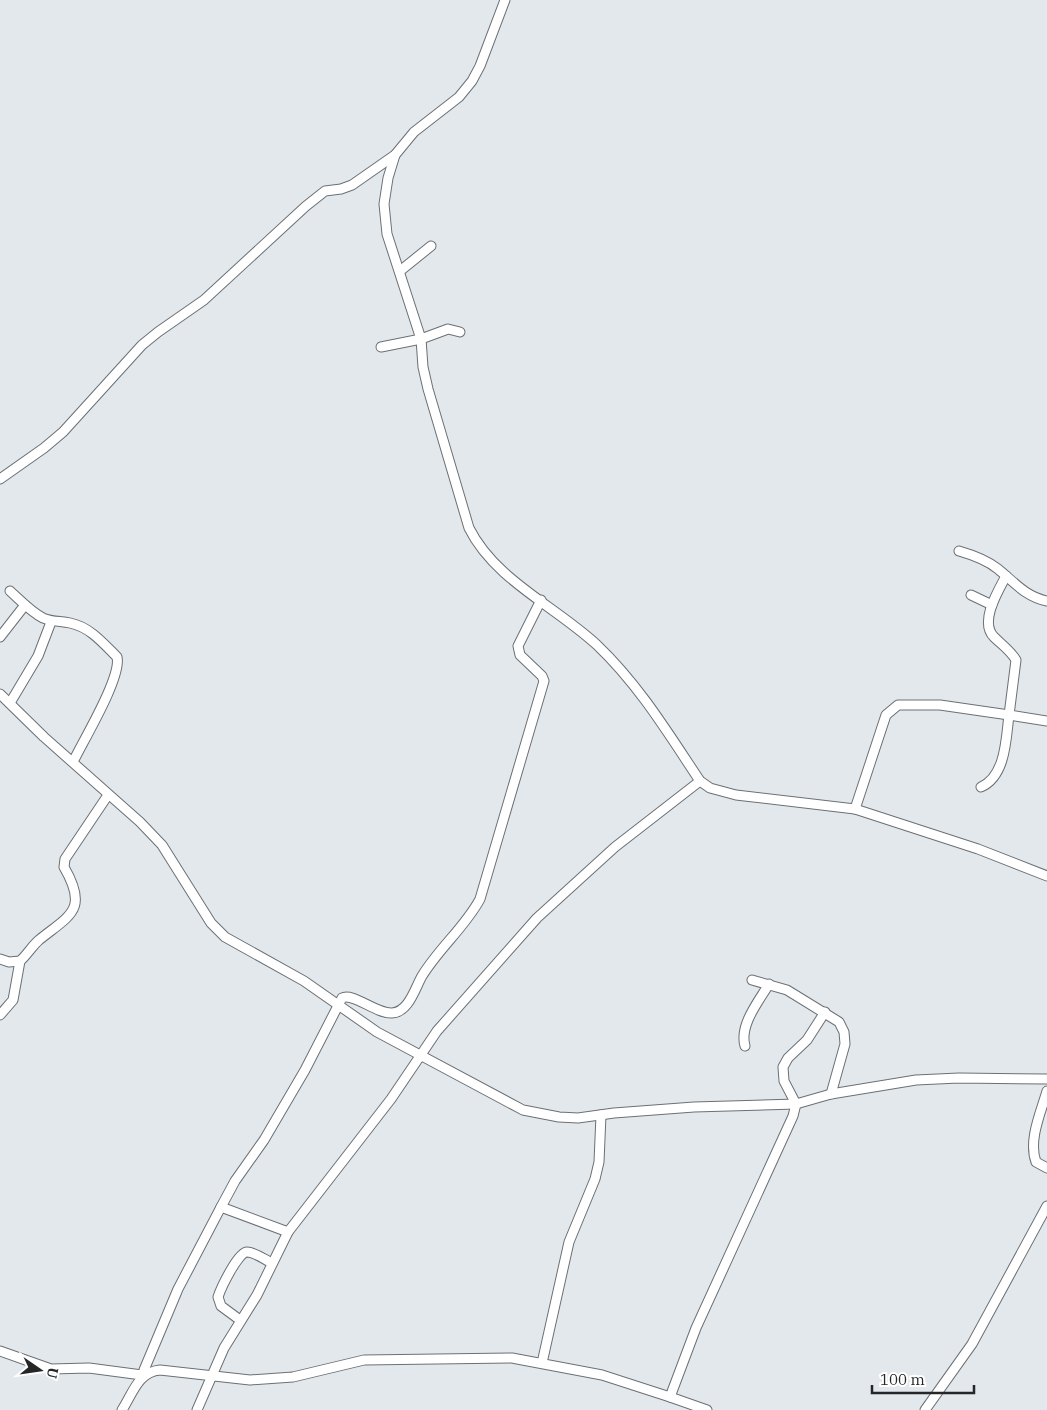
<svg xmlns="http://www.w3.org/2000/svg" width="1047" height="1410" viewBox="0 0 1047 1410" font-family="'IBM Plex Serif',serif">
	<rect width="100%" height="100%" fill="#e3e8ed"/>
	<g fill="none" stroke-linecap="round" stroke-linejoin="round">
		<defs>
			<g id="minor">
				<path d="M505,0L480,66L472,81L459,97L414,132L395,155L388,178L384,204L387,234L421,339L423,367L428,389L469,528C495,580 555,606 597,645C639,685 668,733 700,781L710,788L736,795L855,809L978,849L1047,876"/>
				<polyline points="400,271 431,246"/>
				<polyline points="381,347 421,339 448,329 460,332"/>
				<polyline points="0,479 44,448 63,432 142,345 158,332 204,300 306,206 325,191 341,189 352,185 395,155"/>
				<path d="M959,551C973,555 987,560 998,569C1014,582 1026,597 1047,601"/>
				<path d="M1006,576C998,591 979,622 994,637C1002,645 1010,650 1016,660L1009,715L1047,721"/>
				<path d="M10,591C20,600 31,612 43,618C52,622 61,621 70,623C90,627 103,643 117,657C122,677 83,741 73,762"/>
				<polyline points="971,595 992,605"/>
				<polyline points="0,637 25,605"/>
				<polyline points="0,694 44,737 140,822 162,845 211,923 225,937 304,981 377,1032 523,1110 559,1117 578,1118 614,1113 694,1107 796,1104 831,1094 916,1080 959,1078 1047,1079"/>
				<polyline points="10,703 38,656 51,622"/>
				<path d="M855,809L886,715L898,705H940L1009,715C1006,738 1006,776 981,787"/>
				<path d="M0,959L9,962L20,961C27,955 32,946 39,940C70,915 89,910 64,867L65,859L108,795"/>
				<polyline points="752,980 787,990 839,1022 844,1032 845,1044 831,1094"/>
				<polyline points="0,1015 13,1000 20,961"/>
				<path d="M745,1046C739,1025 759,1001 769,984"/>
				<path d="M1047,1091C1041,1112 1028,1140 1036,1162L1047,1168"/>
				<path d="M221,1207L235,1181L264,1140L305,1070L342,998C353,992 376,1014 392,1013C409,1012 415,988 422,976C439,948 465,927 480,899L544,681L542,676L520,655L518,646L541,600"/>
				<path d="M240,1320L221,1306L218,1297C221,1288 238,1252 247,1252C255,1252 265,1260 272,1263"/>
				<polyline points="0,1351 51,1369 89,1368 142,1375"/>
				<polyline points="542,1363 569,1242 595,1179 599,1162 601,1115"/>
				<polyline points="144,1374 144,1370 178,1289 221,1207 288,1232"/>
				<polyline points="670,1397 707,1410"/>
				<path d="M122,1410C133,1393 138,1372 160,1370L250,1380L293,1377L364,1360L512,1358L602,1375L670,1397L696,1328L793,1116L796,1104L784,1081L783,1067L788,1058L807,1040L825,1012"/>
				<polyline points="197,1410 224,1348 257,1295 288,1232 391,1099 437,1031 537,918 615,847 700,781"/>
				<polyline points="925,1410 972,1344 1047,1206"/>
			</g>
		</defs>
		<use href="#minor" stroke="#6b7074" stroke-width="11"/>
		<use href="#minor" stroke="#fff" stroke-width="9"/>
	</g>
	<g transform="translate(40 1370) rotate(103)" stroke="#ffffff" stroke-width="4" paint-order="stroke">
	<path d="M0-4L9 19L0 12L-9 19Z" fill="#242628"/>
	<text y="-8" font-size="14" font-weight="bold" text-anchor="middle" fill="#242628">U</text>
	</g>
	<path d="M872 1385v8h102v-8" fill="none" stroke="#242628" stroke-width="2.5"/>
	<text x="880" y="1385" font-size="15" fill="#242628" stroke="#ffffff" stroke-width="4" paint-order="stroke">100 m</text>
</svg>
